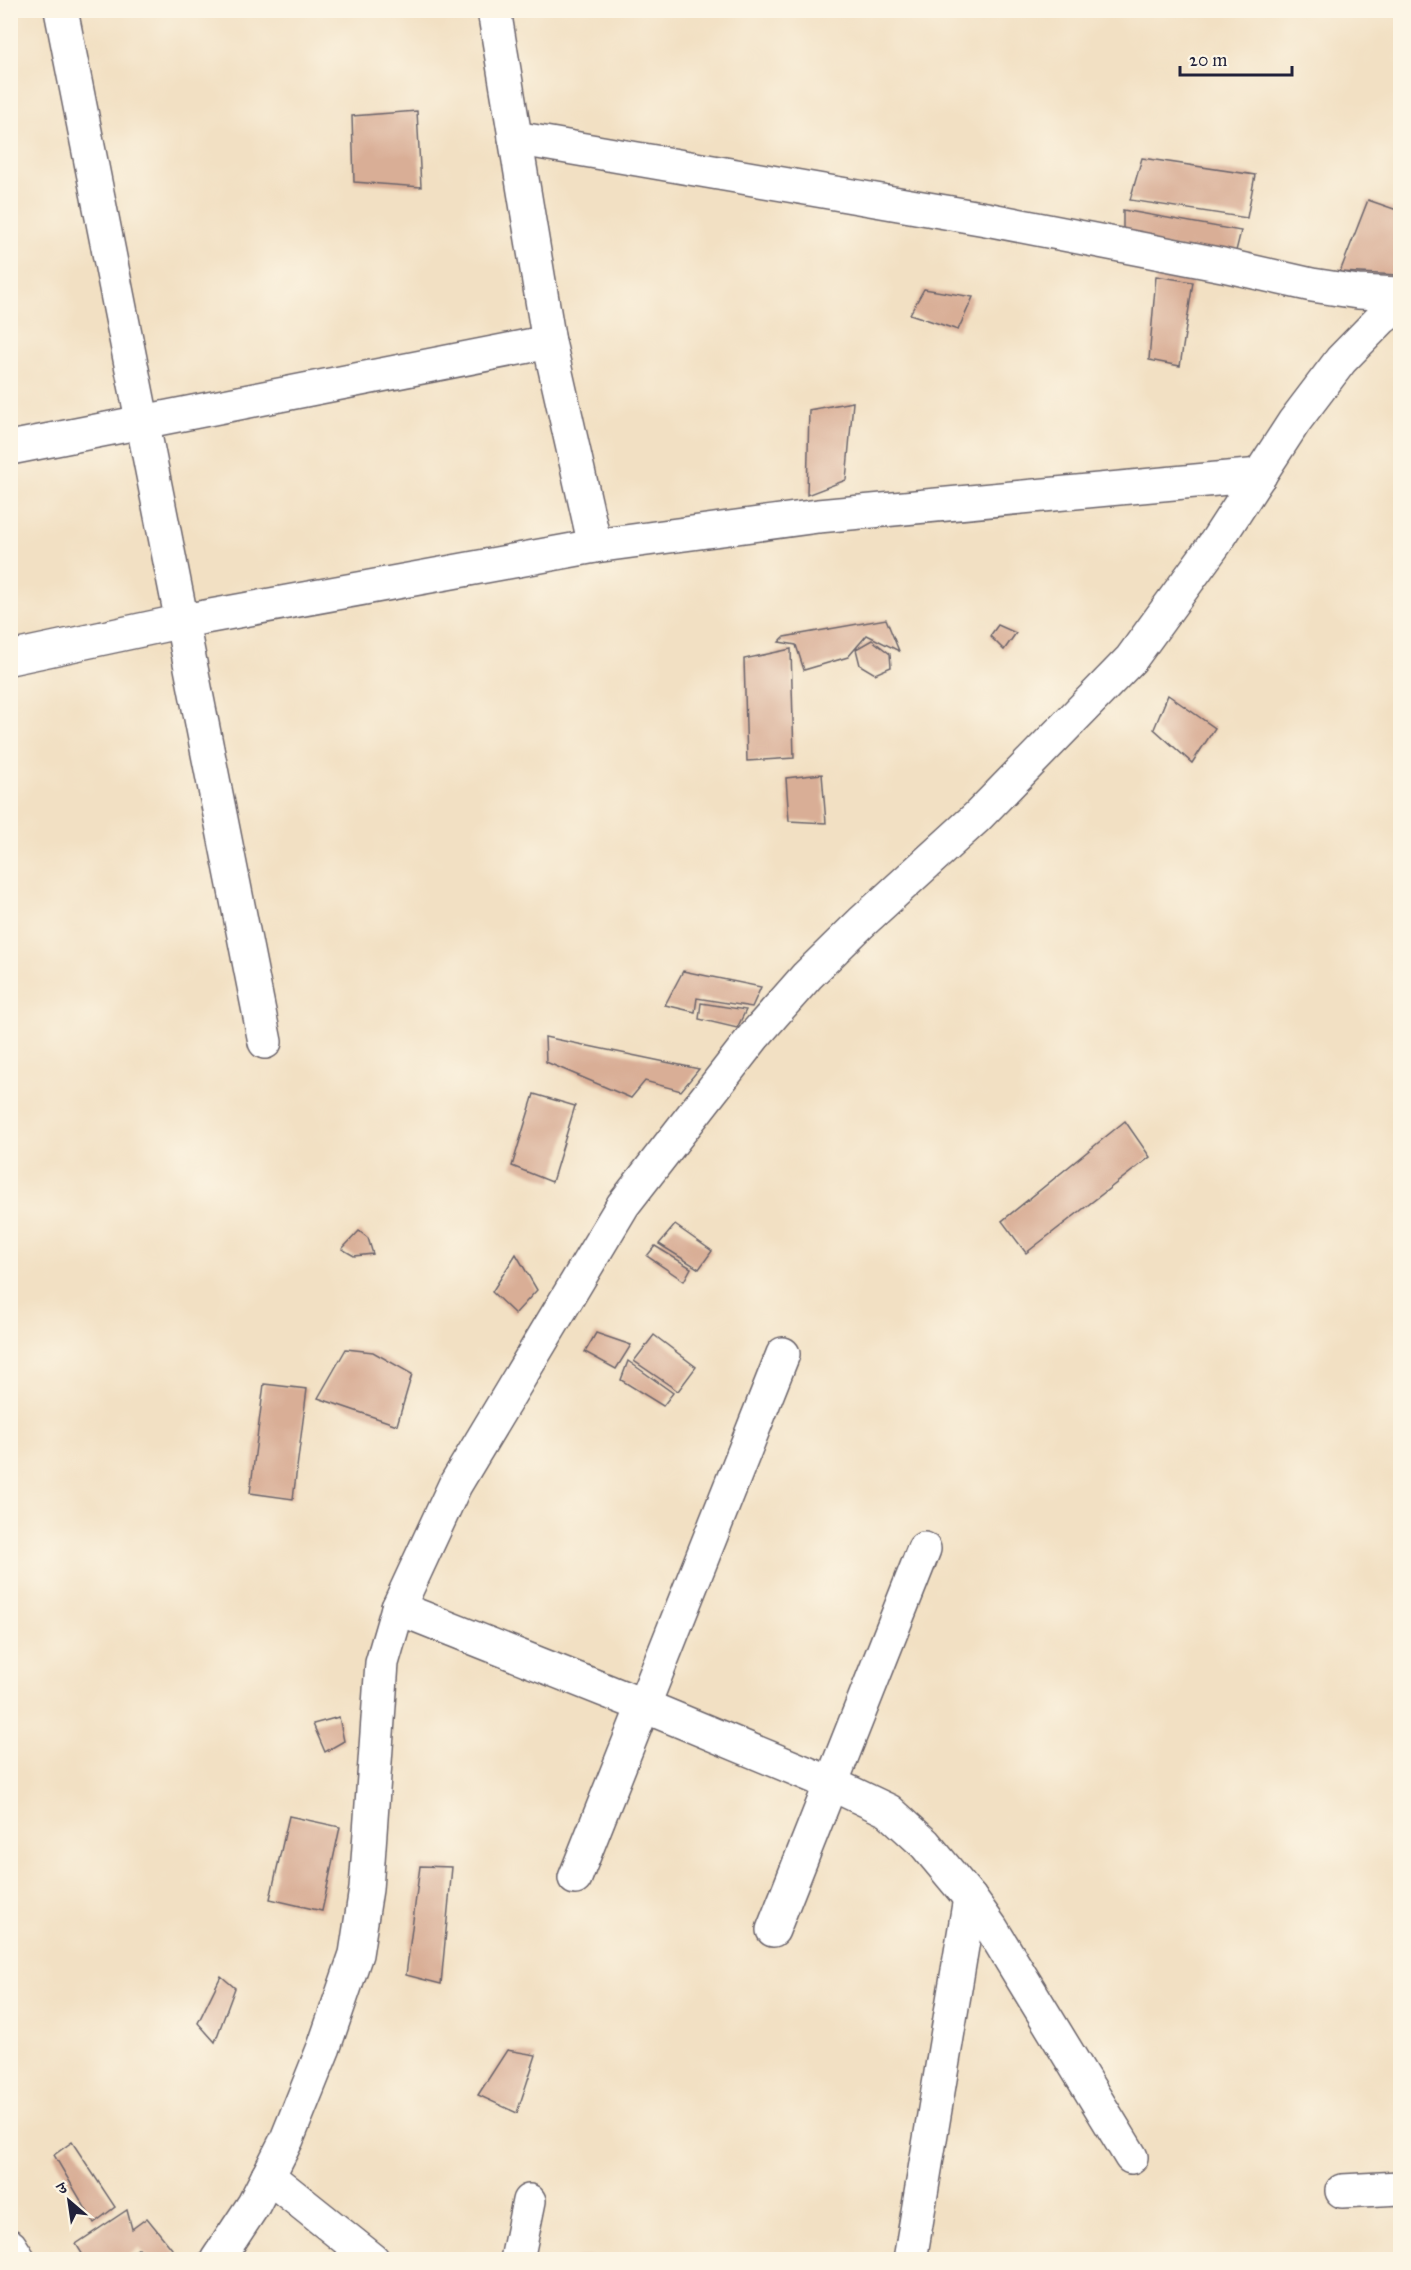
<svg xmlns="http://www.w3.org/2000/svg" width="1411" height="2270" viewBox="0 0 1411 2270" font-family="'IM FELL Great Primer','Noto Serif Devanagari',serif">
	<rect width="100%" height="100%" fill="#fcf5e5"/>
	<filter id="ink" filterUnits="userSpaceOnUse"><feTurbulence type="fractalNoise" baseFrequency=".0167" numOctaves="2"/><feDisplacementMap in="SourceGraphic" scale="12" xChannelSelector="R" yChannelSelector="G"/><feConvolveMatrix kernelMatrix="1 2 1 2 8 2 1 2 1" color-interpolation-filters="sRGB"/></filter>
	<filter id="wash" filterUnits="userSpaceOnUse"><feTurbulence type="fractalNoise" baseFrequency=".008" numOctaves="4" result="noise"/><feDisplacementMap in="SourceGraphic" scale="24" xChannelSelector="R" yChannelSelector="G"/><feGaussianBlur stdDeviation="1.35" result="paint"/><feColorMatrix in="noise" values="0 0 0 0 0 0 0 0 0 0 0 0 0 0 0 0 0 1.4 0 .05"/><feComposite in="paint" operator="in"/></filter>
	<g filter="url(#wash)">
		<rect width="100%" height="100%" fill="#f2e0c3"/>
		<g id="blocks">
			<g fill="#d9ae96">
				<polygon points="417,111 421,187 354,182 352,116"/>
				<polygon points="1142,158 1255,175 1247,218 1130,200"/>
				<polygon points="1368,200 1400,211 1400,275 1340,272"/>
				<polygon points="1123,210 1241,231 1235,255 1123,242"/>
				<polygon points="1156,276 1193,282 1180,366 1149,360"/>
				<polygon points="924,289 973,297 958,330 910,314"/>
				<polygon points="853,402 846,480 807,495 809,410"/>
				<polygon points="886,619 899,651 867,635 848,657 804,670 796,645 779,642 784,637"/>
				<polygon points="998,625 1016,633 1004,650 990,636"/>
				<polygon points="872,640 890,654 891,667 875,674 860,665 856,649"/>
				<polygon points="791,649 794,758 747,761 744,659"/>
				<polygon points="1168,695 1215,728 1192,763 1154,729"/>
				<polygon points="822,774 826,823 789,821 786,778"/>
				<polygon points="683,971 761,987 752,1007 697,998 695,1012 665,1005"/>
				<polygon points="701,1003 746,1010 737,1028 699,1019"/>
				<polygon points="545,1037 699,1069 681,1091 645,1081 631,1098 546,1062"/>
				<polygon points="534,1094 575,1106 552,1182 512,1166"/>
				<polygon points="1125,1121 1150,1157 1026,1253 1002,1221"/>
				<polygon points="675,1225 712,1251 699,1269 659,1244"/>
				<polygon points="359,1231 368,1238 373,1254 354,1256 342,1249"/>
				<polygon points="655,1246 691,1268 684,1281 647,1256"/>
				<polygon points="516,1254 537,1290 515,1314 492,1292"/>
				<polygon points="596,1333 631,1345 616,1369 585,1352"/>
				<polygon points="654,1335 696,1367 678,1391 634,1361"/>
				<polygon points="346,1349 373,1352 412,1374 397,1425 318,1398"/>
				<polygon points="628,1361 673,1393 663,1406 621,1380"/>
				<polygon points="264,1384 307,1389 293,1499 250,1493"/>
				<polygon points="339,1717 344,1741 325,1752 313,1724"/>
				<polygon points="289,1816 340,1827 322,1911 270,1899"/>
				<polygon points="420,1866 452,1867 441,1984 406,1975"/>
				<polygon points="221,1976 235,1988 215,2042 198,2023"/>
				<polygon points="507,2050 536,2055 517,2113 478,2095"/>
				<polygon points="72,2142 115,2207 94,2223 54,2155"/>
				<polygon points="127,2210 132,2229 147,2218 181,2260 151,2260 139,2248 123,2260 86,2260 76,2244"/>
				<polygon points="591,2256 591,2260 575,2260 575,2258"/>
			</g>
		</g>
	</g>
	<g filter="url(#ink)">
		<use href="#blocks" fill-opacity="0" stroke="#6b646b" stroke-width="1.5"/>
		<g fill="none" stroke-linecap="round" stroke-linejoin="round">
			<defs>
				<g id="street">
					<polyline points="61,10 265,1042"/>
					<polyline points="494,10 549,342 595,546"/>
					<polyline points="515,138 986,219 1223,265 1312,285 1358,292 1400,294"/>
					<polyline points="10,448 549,342"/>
					<polyline points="10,658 183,621 595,546 818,516 1260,475"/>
					<polyline points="398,1608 642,1705 830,1783 889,1811 925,1844 970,1898 992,1929 1131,2157"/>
					<polyline points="575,1878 783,1354"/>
					<polyline points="773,1930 924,1549"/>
					<polyline points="268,2176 373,2260"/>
					<polyline points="1342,2191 1400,2188"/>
					<polyline points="10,2246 19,2260"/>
					<polyline points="217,2260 254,2204 287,2139 324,2047 356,1954 366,1889 382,1663 398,1608 455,1485 623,1205 755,1035 807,976 861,923 977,817 1131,659 1216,542 1294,422 1341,360 1382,318 1400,305"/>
					<polyline points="517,2260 529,2201"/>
					<polyline points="910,2260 970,1898"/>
				</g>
			</defs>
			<use href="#street" stroke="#6b646b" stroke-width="36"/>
			<use href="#street" stroke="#fff" stroke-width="33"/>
		</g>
	</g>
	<rect width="1411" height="2270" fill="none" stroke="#fcf5e5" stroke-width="36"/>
	<g transform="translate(69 2201) rotate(331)" stroke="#fcf5e5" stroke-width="4.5" paint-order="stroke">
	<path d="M0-4.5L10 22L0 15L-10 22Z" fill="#22223b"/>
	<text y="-9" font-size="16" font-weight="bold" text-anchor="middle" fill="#22223b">उ</text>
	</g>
	<path d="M1180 66v9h112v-9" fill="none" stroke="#22223b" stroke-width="3"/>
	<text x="1189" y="66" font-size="18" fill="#22223b" stroke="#fcf5e5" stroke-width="4.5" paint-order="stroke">20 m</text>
</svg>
